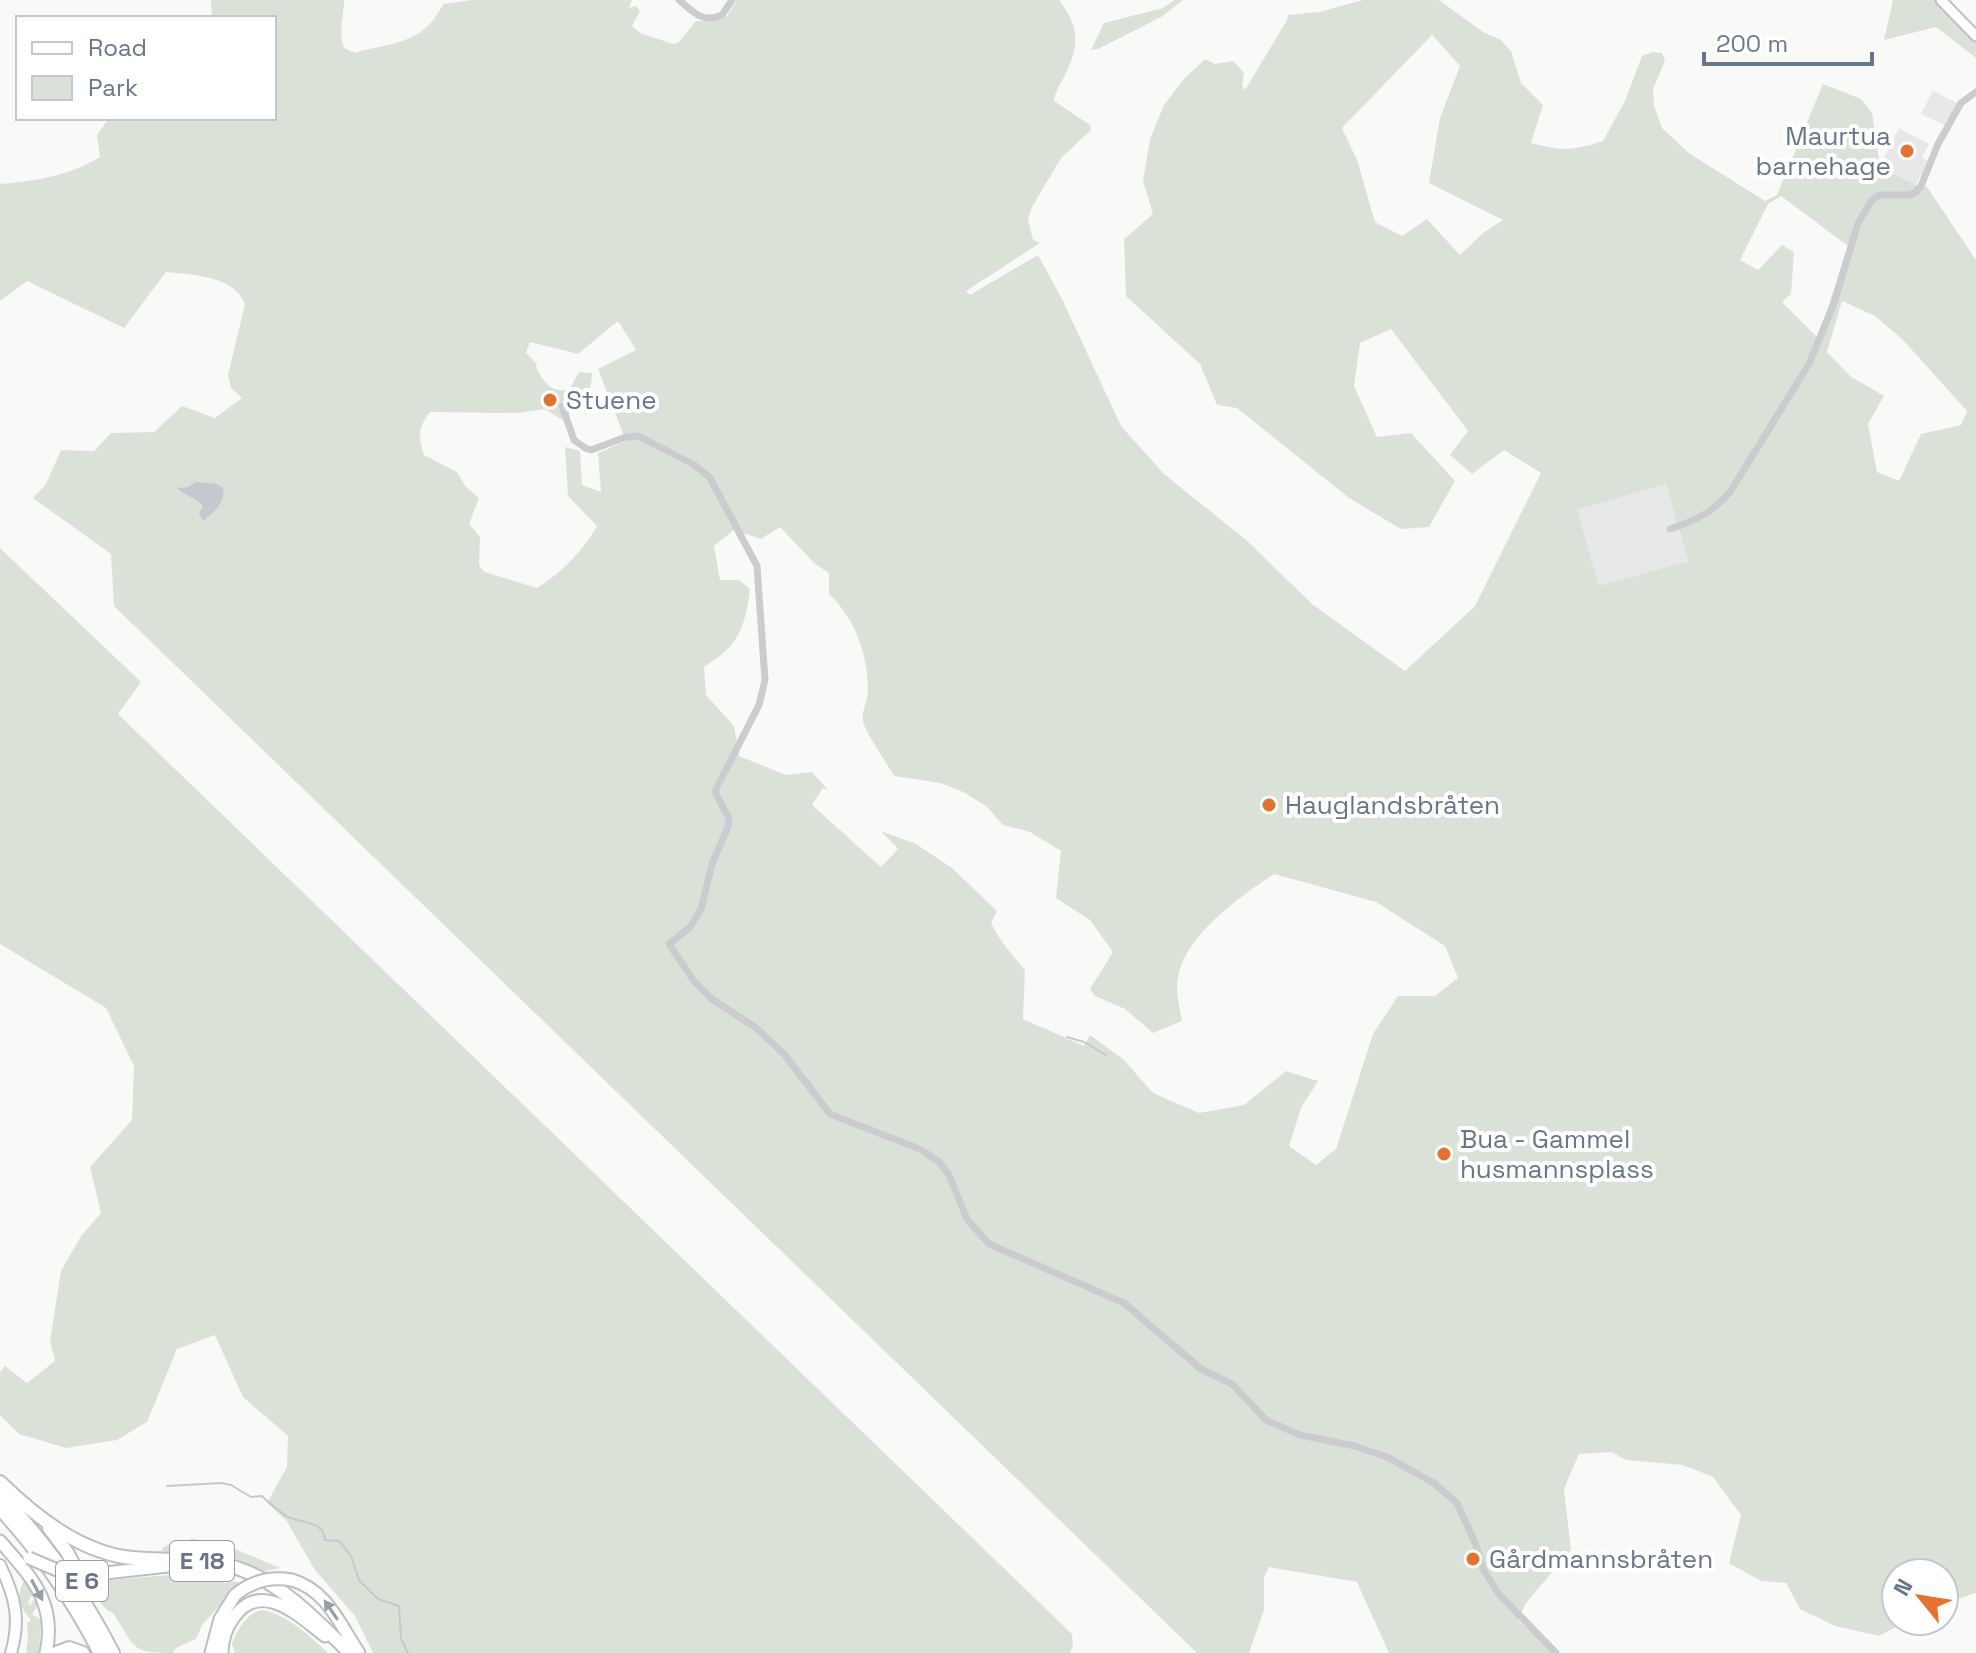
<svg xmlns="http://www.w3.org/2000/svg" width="1976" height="1653" viewBox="0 0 1976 1653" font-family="'Space Grotesk',sans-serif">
	<rect width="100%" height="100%" fill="#f9faf7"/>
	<g fill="#e7e9e8">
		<polygon points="1933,91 1957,103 1946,126 1921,114"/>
		<polygon points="1899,128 1929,144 1922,157 1928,161 1916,185 1880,167"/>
		<polygon points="1666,484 1688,561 1599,587 1576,510"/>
	</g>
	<g fill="#dae2d8" fill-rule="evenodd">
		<path d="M211,0H344C344,18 338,31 344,48L355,53C379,45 409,45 428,26C434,20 439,11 444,4L472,0H632L629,8L636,6L640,11L632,26L640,33L673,44L678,43L696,21H709L727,16L737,0H1059C1080,28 1080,46 1064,77C1060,85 1055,92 1054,101L1090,125L1091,130L1061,158L1032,207L1028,219L1033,240L1040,243L966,291L970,295L1038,255L1062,299L1121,426L1164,474L1245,539L1312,604L1405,671L1475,606L1541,473L1504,450L1472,474L1450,455L1468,431L1391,329L1360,343L1354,386L1377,437L1411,433L1455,481L1429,527L1401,529L1349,498L1237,408L1217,405L1200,364L1126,296L1124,239L1153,214L1143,181L1150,139L1164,105L1183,80L1205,59L1215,64L1233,61L1244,73L1242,86L1245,90L1287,20L1288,15L1319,12L1363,0H1439L1483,32L1501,40L1511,51L1521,83L1543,105L1531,143C1561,151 1573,151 1603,141L1625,101L1642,56L1653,52L1662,53L1665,61L1653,89L1654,106L1662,128L1690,154L1765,201L1777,195L1823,84L1861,99L1872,113L1880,167L1916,185L1927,187L1976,260V1593L1944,1603V1573H1896V1621H1907L1879,1636L1835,1626L1800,1609L1786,1583L1761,1581L1729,1563L1741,1515L1713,1477L1683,1465L1626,1460L1612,1452L1579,1454L1564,1489L1571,1550L1526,1603L1518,1620L1554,1653H1389L1357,1582L1269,1567L1264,1578V1610L1249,1653H1197L114,606L111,554L33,498L46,484L61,450L94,451L111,433L154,432L182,406L215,418L242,398L231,388L228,375L245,304C234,275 192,275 166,272L124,328L27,281L0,301V184C35,181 69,176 100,157L97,135L109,118H274V18H212ZM1432,35L1460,66L1440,118L1429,183L1503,220L1483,233L1460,255L1427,219L1402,236L1375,222L1357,160L1342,128ZM1781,196L1848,246L1818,338L1782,302L1791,294L1794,252L1782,245L1758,270L1740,260L1768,204ZM1842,301L1875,316L1902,339L1967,411L1961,425L1921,434L1899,481L1877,472L1868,424L1884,396L1850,376L1827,352ZM618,321L636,350L598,369L626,441L598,453L601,492L582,485L580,451L565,447L568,496L597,526C582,552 562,572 537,588L484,572L479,565L480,537L469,524L479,498L466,487L457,472L424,455C418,436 418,428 430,412L518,413L545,409L561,419H567C570,413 572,406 576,400C584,384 591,402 592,373L579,372L569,390C550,392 544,383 536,367L537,364L526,353L530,342L578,354ZM1666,484L1688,561L1599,586L1577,510ZM780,527L814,563L829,573V594C855,619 868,654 868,690C868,700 861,712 863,721C865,732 888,765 894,776L940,783L963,792L986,806L1003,825L1030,832L1061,851L1056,898L1090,920L1113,952L1090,989L1095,996L1125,1009L1153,1033L1182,1021C1180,1008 1175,990 1178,977C1186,934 1240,897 1274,874L1376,902L1445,946L1458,978L1435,996H1398L1373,1034L1336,1149L1316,1165L1289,1146L1301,1108L1318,1081L1286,1071L1244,1105L1199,1113L1153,1093L1123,1059L1090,1035L1084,1046L1023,1019L1025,970C1012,954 1000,942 991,923L997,911L952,868L916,844L881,831L898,849L881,867L812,805L823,788L829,791L812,772L786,775L739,756L734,726L706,695L704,667C738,646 745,629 750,589L739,580H720L714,546L734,530L761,539Z"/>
		<polygon points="1175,0 1183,0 1163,16 1098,49 1091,50 1104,23 1163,8"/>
		<polygon points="1893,0 1936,0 1976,39 1976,58 1936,27 1884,40"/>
		<polygon points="0,548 141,682 118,714 1072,1634 1073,1646 1070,1653 373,1653 355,1616 315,1570 286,1520 267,1503 287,1467 288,1436 243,1397 215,1335 177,1349 147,1422 117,1440 66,1448 19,1434 0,1415 0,1372 5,1366 27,1383 55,1361 50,1341 61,1271 81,1236 101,1213 90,1167 132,1120 134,1066 106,1008 0,944"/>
		<path d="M191,1538L233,1548L280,1568L262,1572C227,1548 200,1559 162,1551V1548L173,1542L190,1544Z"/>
		<path d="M169,1575L213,1576L224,1583L235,1581L240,1583L202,1625L196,1639L176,1648L173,1653C132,1653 136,1649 115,1616C109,1607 114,1616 106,1609C99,1602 93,1590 89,1582Z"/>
		<path d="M25,1579L36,1596H31L28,1603L31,1606L32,1601L37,1600L38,1605L32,1614L41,1620L39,1653H26L28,1638L27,1623L31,1620C20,1608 15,1595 25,1579Z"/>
		<path d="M263,1610C290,1616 308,1635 328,1653H235L232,1643C238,1629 247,1612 263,1610Z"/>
	</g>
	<path fill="#c2cad0" d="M196,482L217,484L223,488C226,503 214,512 203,521L199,513L203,506C195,497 185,496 177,488L188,487Z"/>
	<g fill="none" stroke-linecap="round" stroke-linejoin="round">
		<g stroke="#c2cad0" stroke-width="2">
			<polyline points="1067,1037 1084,1042 1106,1055"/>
			<path d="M167,1486L221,1483L231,1485L251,1497L262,1496C267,1501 281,1513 288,1517C302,1523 324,1521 325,1540L339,1541L351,1556L359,1580L378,1599L399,1606L401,1639L408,1653"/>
		</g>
		<defs>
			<polyline id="secondary" points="1941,0 1976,36"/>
			<path id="primary" d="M0,1565C15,1596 21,1619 11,1653"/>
			<g id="trunk">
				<path d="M0,1541C31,1577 57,1602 46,1653"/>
				<polyline points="87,1575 177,1565"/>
				<path d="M292,1580C327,1590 340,1625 359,1653"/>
				<polyline points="211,1653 220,1619 235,1595"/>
				<path d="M222,1653C222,1640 226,1628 234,1617C262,1579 299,1616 325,1636"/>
			</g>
			<g id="motorway">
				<path d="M0,1482C34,1515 76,1549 124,1557C165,1563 205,1555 245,1571C287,1588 318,1622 350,1653"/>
				<path d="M0,1494C45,1542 83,1594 113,1653"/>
				<path d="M0,1509C41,1553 73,1601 100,1653"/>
				<polyline points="49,1528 67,1552 89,1594"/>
				<polyline points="56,1653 69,1648 83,1653"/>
			</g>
		</defs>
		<use href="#secondary" stroke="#bcbfc5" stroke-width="13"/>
		<use href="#primary" stroke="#bcbfc4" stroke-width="14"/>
		<use href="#trunk" stroke="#bcbec2" stroke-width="15"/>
		<use href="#motorway" stroke="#bcbec2" stroke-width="16"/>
		<g stroke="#caccd0" stroke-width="7">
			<path d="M679,0C693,12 703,24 722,15L732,0"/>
			<polyline points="562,406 574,440 585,448 591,450 626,437 638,436 693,464 710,478 757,566 765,680 759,705 716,789 716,794 729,818 728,827 712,864 701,909 690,927 669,944 694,981 712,999 756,1028 784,1054 830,1114 922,1150 939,1162 949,1175 967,1219 989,1244 1124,1303 1201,1369 1232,1384 1266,1420 1300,1435 1355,1446 1387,1457 1434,1483 1457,1503 1476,1545 1483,1569 1498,1593 1556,1653"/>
			<path d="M1670,529C1695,521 1713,512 1730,492L1809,364L1834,303L1858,223L1872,200L1880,195H1910L1916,192L1921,186L1938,144L1961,103L1976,92"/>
		</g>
		<use href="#secondary" stroke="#fff" stroke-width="9"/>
		<use href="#primary" stroke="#fff" stroke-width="10"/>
		<use href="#trunk" stroke="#fff" stroke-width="11"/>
		<use href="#motorway" stroke="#fff" stroke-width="12"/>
		<defs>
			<g id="trunk-bridge">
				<polyline points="29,1558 57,1570 87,1575"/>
				<path d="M235,1595C252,1581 271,1576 292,1580"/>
			</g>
		</defs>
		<use href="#trunk-bridge" stroke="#bcbec2" stroke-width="15" stroke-linecap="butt"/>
		<use href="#trunk-bridge" stroke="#fff" stroke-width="11"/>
	</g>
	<defs><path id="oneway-solid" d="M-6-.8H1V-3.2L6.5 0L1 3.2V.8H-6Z" transform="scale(2)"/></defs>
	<g fill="#959fac">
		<use href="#oneway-solid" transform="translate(37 1590) rotate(62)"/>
		<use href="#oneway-solid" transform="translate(331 1610) rotate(-124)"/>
	</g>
	<g fill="#e5712c" stroke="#fff" stroke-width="3">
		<circle cx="1907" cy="151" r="8"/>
		<circle cx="550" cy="400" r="8"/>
		<circle cx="1269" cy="805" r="8"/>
		<circle cx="1444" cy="1154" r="8"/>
		<circle cx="1473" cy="1559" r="8"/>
	</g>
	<g text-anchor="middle" stroke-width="8" stroke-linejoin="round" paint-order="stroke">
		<g fill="#fff" stroke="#959fac" stroke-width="2">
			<rect x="170" y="1541" width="64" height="40" rx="6"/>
			<rect x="56" y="1561" width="52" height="40" rx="6"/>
		</g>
		<g font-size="24" font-weight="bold" fill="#687689">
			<text x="202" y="1569">E 18</text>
			<text x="82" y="1589">E 6</text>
		</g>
		<g font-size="26" fill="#687689" stroke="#fff" text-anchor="start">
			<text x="1891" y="145" text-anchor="end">Maurtua<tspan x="1891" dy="30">barnehage</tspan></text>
			<text x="566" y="409">Stuene</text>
			<text x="1285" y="814">Hauglandsbråten</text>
			<text x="1460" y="1148">Bua - Gammel<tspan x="1460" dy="30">husmannsplass</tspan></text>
			<text x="1489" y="1568">Gårdmannsbråten</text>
		</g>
	</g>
	<rect x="16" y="16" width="260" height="104" fill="#ffffff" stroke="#c3c8d0" stroke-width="2"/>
	<rect x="32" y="42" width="40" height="12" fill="#ffffff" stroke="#c3c8d0" stroke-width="2"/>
	<text x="88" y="56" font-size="24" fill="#687689">Road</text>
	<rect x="32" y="76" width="40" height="24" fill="#dae2d8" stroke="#c3c8d0" stroke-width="2"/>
	<text x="88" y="96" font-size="24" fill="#687689">Park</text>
	<g transform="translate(1920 1597) rotate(300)"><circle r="38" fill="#ffffff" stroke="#c3c8d0" stroke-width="2"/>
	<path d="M0-6L14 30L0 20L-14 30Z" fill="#e5712c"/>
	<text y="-12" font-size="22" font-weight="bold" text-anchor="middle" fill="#687689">N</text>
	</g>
	<path d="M1704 52v12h168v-12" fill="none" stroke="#687689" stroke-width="4"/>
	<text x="1716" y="52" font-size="24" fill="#687689" stroke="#ffffff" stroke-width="6" paint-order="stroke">200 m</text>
</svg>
